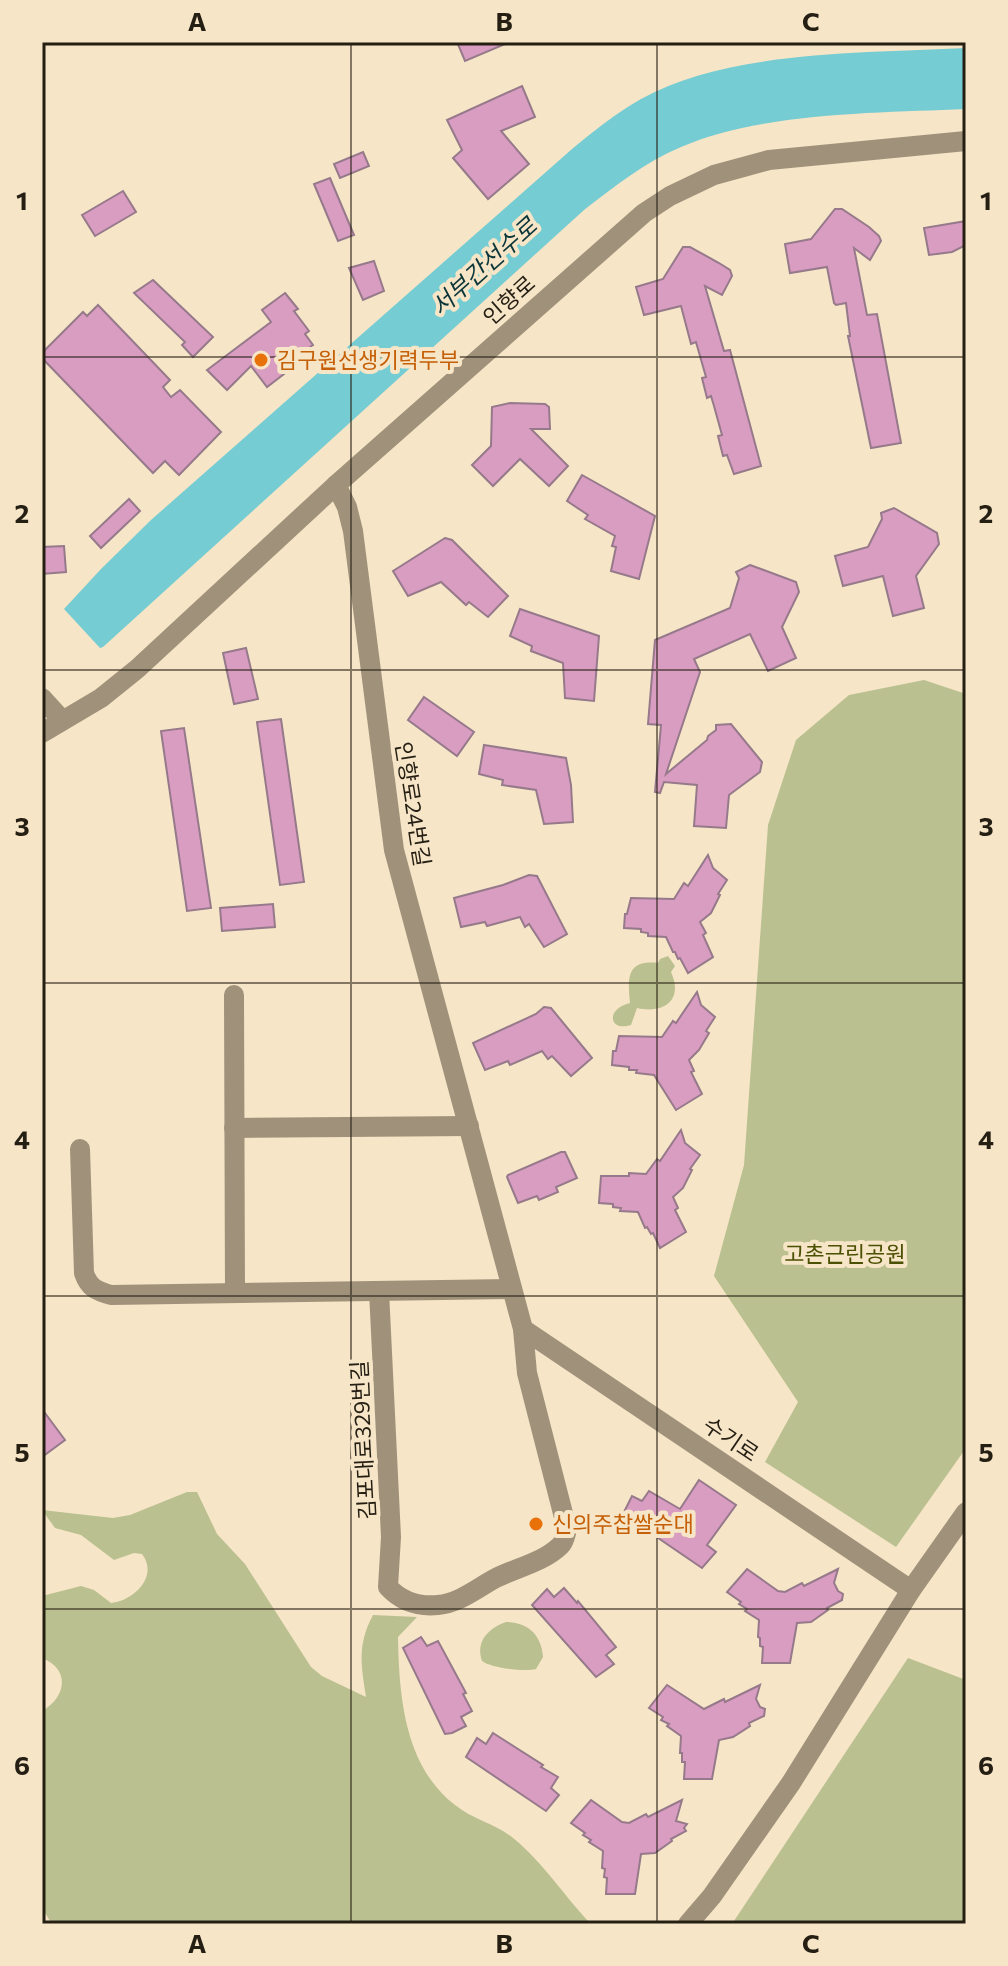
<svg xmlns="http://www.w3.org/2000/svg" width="1008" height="1966" viewBox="0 0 1008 1966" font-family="Commissioner,'Noto Sans KR',sans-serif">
	<rect width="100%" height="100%" fill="#f6e5c7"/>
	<g fill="#bac08f">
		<polygon points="924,680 966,694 966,1448 896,1547 765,1462 798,1402 714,1276 744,1165 768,825 796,740 849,695"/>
		<path d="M668,956L675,966L671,972C684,1001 663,1014 637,1008L631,1025C609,1032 605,1009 630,1003C628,981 625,959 658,963L660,959Z"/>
		<path d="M187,1492H197L217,1534L245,1564L311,1667L322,1676L366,1697C361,1665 357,1645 373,1615L417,1617L398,1637C399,1695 404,1766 455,1805C472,1819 496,1824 513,1838C543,1862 564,1896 591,1924H52L42,1908V1711C66,1698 71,1669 42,1658V1596L81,1586L94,1590L111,1603C134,1601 159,1576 142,1554L134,1553L114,1560L81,1535L55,1528L42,1510L113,1518L130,1515Z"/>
		<path d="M506,1622C529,1623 541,1635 543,1657L536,1669C524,1672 491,1668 482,1661C475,1641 489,1628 506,1622Z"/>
		<polygon points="908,1658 966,1680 966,1924 732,1924"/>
	</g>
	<path fill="#75ccd2" d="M966,48V109C879,113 762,112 681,147C645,162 615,186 584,210L103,647L100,648L64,609L101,569L151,520L572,149C594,131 616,113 641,99C728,50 868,53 966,48Z"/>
	<g fill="#d99dc1" stroke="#96798a" stroke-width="2">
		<polygon points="457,42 510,42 465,61"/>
		<polygon points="522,86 535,117 501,131 529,164 488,199 453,158 462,150 447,120"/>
		<polygon points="363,152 369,166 340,178 334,164"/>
		<polygon points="330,178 354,235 338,241 314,184"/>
		<polygon points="123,191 136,212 95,236 82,215"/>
		<polygon points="835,209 842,209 869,227 879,236 881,241 870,260 854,248 867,315 877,314 901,443 871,448 848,336 850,336 846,303 836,305 834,303 827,267 790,273 785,244 811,239"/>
		<polygon points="966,221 966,245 952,252 929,255 924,228"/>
		<polygon points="683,247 690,247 719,263 730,270 732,276 722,295 705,286 724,351 730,350 761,466 734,474 727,455 723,456 718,436 722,435 714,406 711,396 707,398 702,378 706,377 696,342 691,344 681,306 644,315 636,287 663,279"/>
		<polygon points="374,261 384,291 363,300 349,268"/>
		<polygon points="153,280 213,337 193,357 182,345 185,342 134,293"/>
		<polygon points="285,293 298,309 294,311 309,331 305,334 313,345 280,368 284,374 267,387 251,366 227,390 207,370 271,322 262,310"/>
		<polygon points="98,305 170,380 163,387 171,397 180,390 221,432 179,475 165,461 153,473 42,358 42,353 83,312 87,316"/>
		<polygon points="510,403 545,404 549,407 550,429 531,429 568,466 549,486 520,459 493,486 472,465 491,446 492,407"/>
		<polygon points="582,475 655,516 639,579 611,571 616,547 612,546 615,536 585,519 588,515 567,501"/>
		<polygon points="129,499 140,511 101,548 90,536"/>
		<polygon points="894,508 937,533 939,544 916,576 924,608 893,616 883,576 843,586 835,556 868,547 882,519 881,513"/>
		<polygon points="445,538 452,540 508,596 488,617 469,602 466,605 441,582 408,596 393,571"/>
		<polygon points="64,546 66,572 42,574 42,547"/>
		<polygon points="750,565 796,582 799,592 782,627 796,658 768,671 750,634 694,659 700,672 666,774 707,740 708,736 716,730 716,725 731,724 762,762 760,772 729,795 726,828 694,826 697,785 664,782 660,793 655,792 661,725 648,724 655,640 730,608 739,578 736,572"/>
		<polygon points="520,609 599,636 594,701 565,698 563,663 531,651 532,646 510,636"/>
		<polygon points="246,648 258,699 234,704 223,653"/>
		<polygon points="424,697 474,732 457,756 408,720"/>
		<polygon points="281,719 304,882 280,885 257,722"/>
		<polygon points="184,728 211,908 187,911 161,731"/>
		<polygon points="484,745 566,758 571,785 573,822 544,824 536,790 502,785 503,780 479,774"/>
		<polygon points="708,855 713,868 727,880 718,894 720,895 711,913 700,922 706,933 703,935 713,957 688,973 680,958 678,959 675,952 673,952 666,937 648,936 648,933 641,932 641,929 624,928 625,914 627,914 631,898 674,899 684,883 688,886"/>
		<polygon points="529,875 537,876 567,934 544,947 529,924 525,927 520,917 487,926 485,922 461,927 454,898 503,885"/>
		<polygon points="273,904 275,927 222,931 220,908"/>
		<polygon points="697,992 701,1005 715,1017 706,1031 709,1033 699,1050 689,1060 694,1071 691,1072 702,1094 676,1110 654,1075 636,1073 637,1070 629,1070 629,1067 612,1065 613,1051 616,1051 619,1036 662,1037 673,1021 676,1023"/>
		<polygon points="544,1007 551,1008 592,1058 571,1076 552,1056 548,1059 542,1051 510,1065 508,1061 485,1070 473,1043 536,1014"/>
		<polygon points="681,1130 685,1143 700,1155 690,1169 692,1170 683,1188 673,1197 678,1208 675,1210 686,1232 660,1248 653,1233 651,1234 647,1227 645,1228 638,1212 620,1211 621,1208 613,1207 613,1204 599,1203 601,1176 629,1176 629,1173 646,1174 657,1159 660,1161"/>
		<polygon points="561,1152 565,1152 577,1178 556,1187 558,1192 539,1200 537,1196 518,1203 507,1177 508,1175"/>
		<polygon points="42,1409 65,1440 42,1457"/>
		<polygon points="699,1480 736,1505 707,1545 716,1552 702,1568 623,1514 632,1496 642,1501 649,1491 680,1509"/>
		<polygon points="747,1569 778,1591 785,1592 802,1583 804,1586 838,1569 834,1583 838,1591 843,1594 842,1600 827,1608 828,1610 811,1622 797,1623 790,1663 762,1663 763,1647 760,1646 760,1638 758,1637 759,1620 745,1611 747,1609 739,1604 741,1602 727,1592"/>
		<polygon points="564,1588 577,1603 578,1601 616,1647 606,1655 614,1664 596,1677 532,1605 547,1589 554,1597"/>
		<polygon points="421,1637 427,1646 438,1641 466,1693 463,1694 472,1711 461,1717 466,1726 452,1733 445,1734 403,1648"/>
		<polygon points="667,1685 704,1709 724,1699 725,1702 760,1685 756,1699 760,1707 765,1709 764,1716 749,1723 750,1726 733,1737 719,1740 712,1779 684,1779 685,1762 682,1762 682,1753 680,1753 681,1736 667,1726 669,1724 661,1720 663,1717 649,1708"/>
		<polygon points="493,1733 543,1765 541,1767 558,1777 551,1788 559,1795 546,1811 466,1757 477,1738 486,1744"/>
		<polygon points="591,1800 622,1822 629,1823 646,1814 648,1817 682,1800 676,1821 687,1824 684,1828 686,1831 671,1839 672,1841 655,1853 641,1854 635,1894 606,1894 607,1878 604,1877 605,1869 602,1868 603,1851 589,1842 591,1840 583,1835 585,1833 571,1823"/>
	</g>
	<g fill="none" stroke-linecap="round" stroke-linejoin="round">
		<g stroke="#a0927a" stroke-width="20">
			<path d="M336,485L347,507L353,531L394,850L523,1329L527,1373L567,1529C565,1536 565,1541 560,1546C542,1563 515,1568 494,1579C476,1589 459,1603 438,1605C418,1607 401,1601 388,1587L391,1537L379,1291"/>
			<polyline points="42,698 62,720"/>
			<polyline points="42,733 101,698 137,669 336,485 644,213 670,196 714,175 769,160 966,141"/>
			<polyline points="234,995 235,1293"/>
			<polyline points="234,1128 469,1126"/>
			<path d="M80,1149L84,1273C89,1288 97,1291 111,1295L512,1289"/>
			<polyline points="523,1329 911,1590"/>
			<polyline points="688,1924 712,1896 791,1783 911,1590 966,1512"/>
		</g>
	</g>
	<path fill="none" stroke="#241e13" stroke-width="2" stroke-opacity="0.55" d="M351,42V1924M657,42V1924M42,357H966M42,670H966M42,983H966M42,1296H966M42,1609H966"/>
	<g fill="#e8710a" stroke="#f6e5c7" stroke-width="3">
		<circle cx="261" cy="360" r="8"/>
		<circle cx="536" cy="1524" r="8"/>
	</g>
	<g text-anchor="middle" stroke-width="8" stroke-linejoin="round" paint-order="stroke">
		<g font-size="22" fill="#241e13" stroke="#f6e5c7">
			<text transform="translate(509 300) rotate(-42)" y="8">인향로</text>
			<text transform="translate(413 804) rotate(81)" y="8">인향로24번길</text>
			<text transform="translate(731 1439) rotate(34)" y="8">수기로</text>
			<text transform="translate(363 1440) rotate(-93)" y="8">김포대로329번길</text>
		</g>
		<g font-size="22" fill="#c56008" stroke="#f6e5c7" text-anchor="start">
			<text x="277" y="368">김구원선생기력두부</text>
			<text x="552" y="1532">신의주찹쌀순대</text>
		</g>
		<g font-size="22" fill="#4b5003" stroke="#f6e5c7">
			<text x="845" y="1262">고촌근린공원</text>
		</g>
		<g font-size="24" font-style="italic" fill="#0a3539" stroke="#f6e5c7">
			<text transform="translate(484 267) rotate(-42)" y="8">서부간선수로</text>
		</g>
	</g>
	<rect width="1008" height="1966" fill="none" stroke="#f6e5c7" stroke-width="88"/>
	<rect x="44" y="44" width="920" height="1878" fill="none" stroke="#241e13" stroke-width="3"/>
	<g font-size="26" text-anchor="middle" font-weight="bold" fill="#241e13">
		<text x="197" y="31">A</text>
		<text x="504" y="31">B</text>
		<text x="811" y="31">C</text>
		<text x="22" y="210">1</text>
		<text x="986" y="210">1</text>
		<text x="22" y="523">2</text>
		<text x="986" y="523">2</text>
		<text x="22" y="836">3</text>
		<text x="986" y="836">3</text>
		<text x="22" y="1149">4</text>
		<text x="986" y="1149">4</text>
		<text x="22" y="1462">5</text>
		<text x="986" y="1462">5</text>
		<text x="22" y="1775">6</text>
		<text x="986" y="1775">6</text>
		<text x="197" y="1953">A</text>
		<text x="504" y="1953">B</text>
		<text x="811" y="1953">C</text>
	</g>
</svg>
